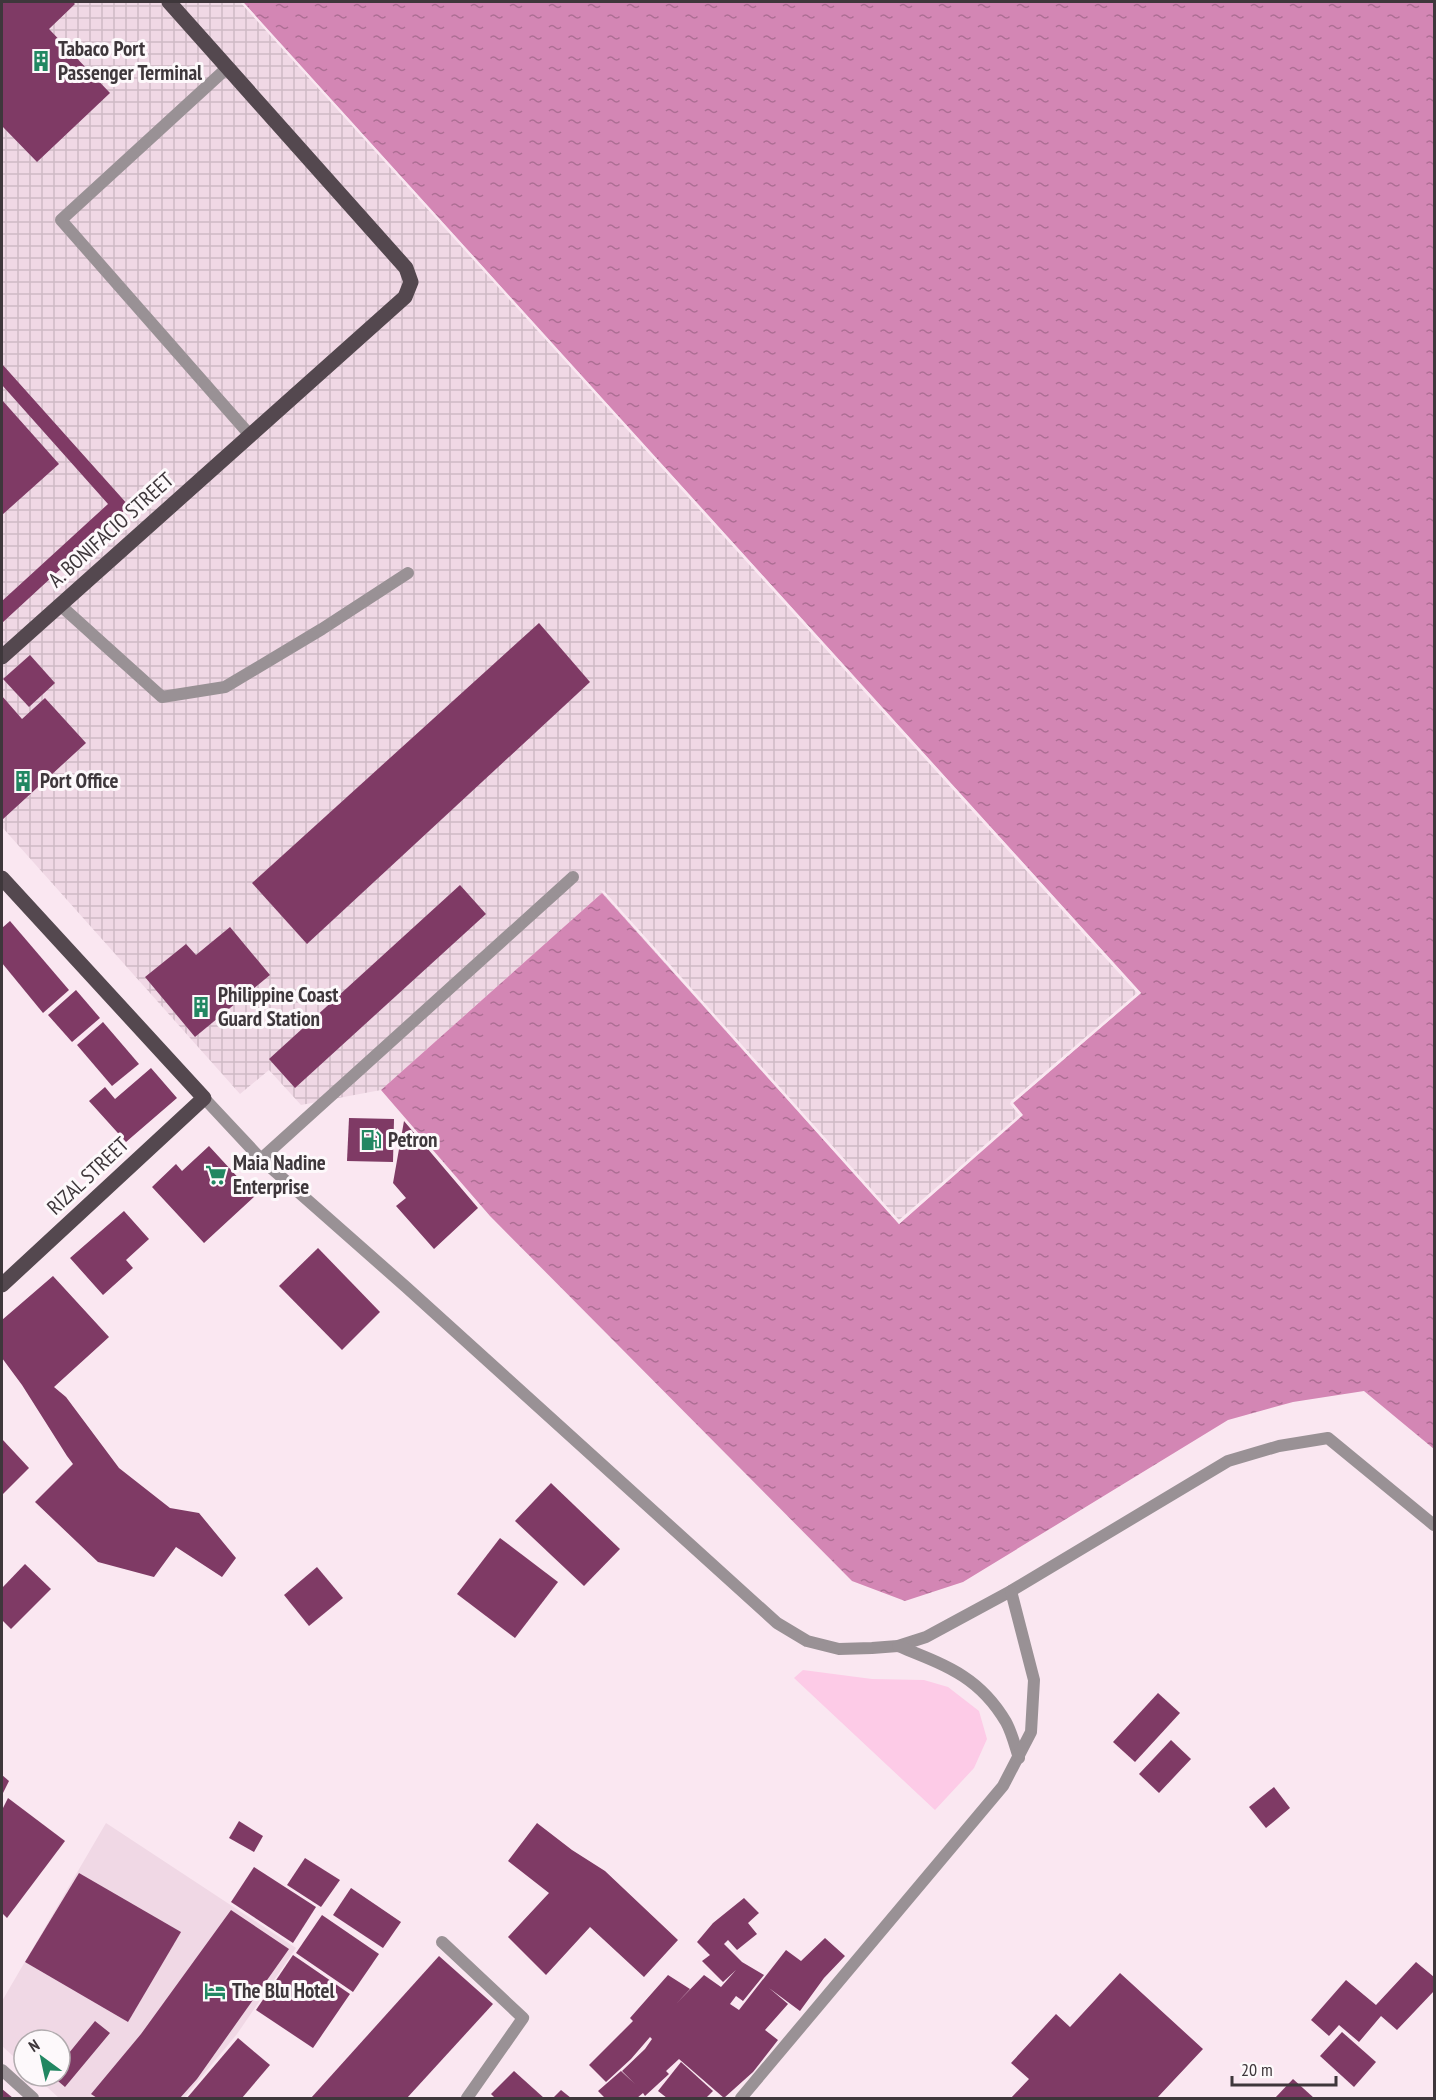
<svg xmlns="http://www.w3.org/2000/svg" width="1436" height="2100" viewBox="0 0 1436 2100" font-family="'PT Sans Narrow',sans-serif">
	<defs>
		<pattern id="industrial-grid" width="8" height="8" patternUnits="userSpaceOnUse" patternTransform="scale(1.5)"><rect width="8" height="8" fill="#f0d8e5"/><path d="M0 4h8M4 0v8" fill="none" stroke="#cfbac5"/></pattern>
		<pattern id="water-ripples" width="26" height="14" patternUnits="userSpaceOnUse" patternTransform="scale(1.5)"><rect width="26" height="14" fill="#d386b4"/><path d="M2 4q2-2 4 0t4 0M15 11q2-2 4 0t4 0" fill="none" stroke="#ad6e94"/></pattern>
	</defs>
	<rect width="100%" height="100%" fill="#fae7f1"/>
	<polygon fill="#f0d8e5" points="106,1823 296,1948 237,2034 184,2098 59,2098 35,2076 60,2076 60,2040 24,2040 24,2066 2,2046 2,2001"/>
	<polygon fill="url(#industrial-grid)" points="2,2 243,2 1141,993 1023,1115 899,1224 602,893 381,1090 301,1105 269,1070 240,1094 2,827"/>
	<polygon fill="#fdcbe7" points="803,1670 872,1679 924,1680 948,1687 979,1711 987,1739 974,1768 935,1810 794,1678"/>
	<polygon fill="url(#water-ripples)" points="243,2 1434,2 1434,1449 1364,1391 1293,1402 1228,1420 963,1582 905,1601 852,1581 490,1216 381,1090 602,893 899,1224 1022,1115 1013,1103 1141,993"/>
	<polygon fill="#fae7f1" points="240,2 243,2 1141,993 1013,1103 1023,1115 899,1224 600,890 604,891 899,1220 1019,1115 1010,1104 1011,1101 1137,993"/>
	<g fill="#7f3a65">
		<polygon points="2,2 73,2 75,4 49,29 110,93 37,162 2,126"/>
		<polygon points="2,364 129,506 2,623 2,601 108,504 2,385"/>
		<polygon points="2,400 59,464 2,515"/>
		<polygon points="539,623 590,682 307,944 252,883"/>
		<polygon points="30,655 55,683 29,707 3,679"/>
		<polygon points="2,696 22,719 45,698 86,743 2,820"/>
		<polygon points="460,885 486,914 295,1088 269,1059"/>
		<polygon points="10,921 69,990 43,1013 2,963 2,928"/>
		<polygon points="230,927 270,975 195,1037 145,977 186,944 196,955"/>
		<polygon points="76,990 100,1018 72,1042 48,1015"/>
		<polygon points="103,1022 139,1064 112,1086 77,1045"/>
		<polygon points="151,1068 177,1098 126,1142 89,1101 105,1087 115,1099"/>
		<polygon points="349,1118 394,1119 393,1162 347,1161"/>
		<polygon points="404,1121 478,1208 434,1249 396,1206 406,1198 393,1183"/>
		<polygon points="209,1146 255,1196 204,1243 152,1187 176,1164 182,1171"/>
		<polygon points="124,1211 149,1239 126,1260 133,1268 103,1295 70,1258"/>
		<polygon points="318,1248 380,1312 342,1350 279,1286"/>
		<polygon points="53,1276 109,1337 54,1387 66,1397 119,1468 170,1508 199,1513 236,1558 222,1577 176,1547 154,1577 98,1562 35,1502 73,1464 67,1456 22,1385 2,1358 2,1320"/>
		<polygon points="2,1439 29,1468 2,1495"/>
		<polygon points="551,1483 620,1549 584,1586 515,1521"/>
		<polygon points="500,1538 558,1582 515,1638 457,1594"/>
		<polygon points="25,1564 51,1589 11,1629 2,1620 2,1588"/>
		<polygon points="317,1567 343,1598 309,1626 284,1595"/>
		<polygon points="1158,1693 1180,1713 1135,1762 1113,1742"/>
		<polygon points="1171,1740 1191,1759 1159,1793 1139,1774"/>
		<polygon points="2,1775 9,1781 2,1795"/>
		<polygon points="1274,1787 1290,1808 1266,1828 1249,1807"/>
		<polygon points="8,1798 65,1841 7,1918 2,1913 2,1810"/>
		<polygon points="239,1821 263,1836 254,1852 229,1838"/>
		<polygon points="537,1823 572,1850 605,1871 678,1940 644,1977 590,1927 546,1975 508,1937 549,1893 508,1861"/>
		<polygon points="305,1858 340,1880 321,1907 287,1885"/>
		<polygon points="254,1867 316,1907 293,1943 231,1902"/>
		<polygon points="79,1873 181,1932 128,2022 25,1962"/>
		<polygon points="351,1888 401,1922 383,1948 333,1915"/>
		<polygon points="744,1898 759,1913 748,1923 757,1934 737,1950 728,1940 724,1944 742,1962 764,1975 743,2001 736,1996 730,2004 739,2010 786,1950 801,1961 825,1938 845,1956 824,1978 800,2011 769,1988 788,2004 765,2030 778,2040 753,2072 724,2098 679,2059 666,2071 669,2074 645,2096 643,2093 637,2098 605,2098 598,2091 621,2071 635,2084 622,2071 645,2049 652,2039 650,2037 631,2059 606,2082 589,2065 633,2021 630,2018 668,1975 690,1989 676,2004 704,1975 721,1987 736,1970 723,1982 702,1961 710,1955 697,1942 713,1923"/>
		<polygon points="231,1910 289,1949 197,2079 180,2098 97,2098 91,2094 141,2034"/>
		<polygon points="322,1915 379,1954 353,1992 296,1953"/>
		<polygon points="293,1955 350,1994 313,2048 256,2010"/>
		<polygon points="439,1956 493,2004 407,2098 311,2098"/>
		<polygon points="1416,1962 1434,1977 1434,1991 1397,2030 1381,2016 1359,2042 1339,2025 1329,2036 1311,2020 1346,1980 1376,2005"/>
		<polygon points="1120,1973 1203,2049 1157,2098 1011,2098 1029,2079 1011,2063 1056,2014 1070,2027"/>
		<polygon points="95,2021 110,2033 65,2087 52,2076 60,2076 60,2064"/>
		<polygon points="1342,2032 1376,2062 1354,2087 1320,2056"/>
		<polygon points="238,2038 270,2065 242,2098 187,2098"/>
		<polygon points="681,2062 713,2091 706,2098 667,2098 658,2091"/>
		<polygon points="514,2071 544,2098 495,2098 491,2094"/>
		<polygon points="1293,2079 1314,2098 1275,2098"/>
		<polygon points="2,2089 13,2098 2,2098"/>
		<polygon points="561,2090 571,2098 553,2098"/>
	</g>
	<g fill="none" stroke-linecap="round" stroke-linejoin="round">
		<g stroke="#999195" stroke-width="12">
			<polyline points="227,68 61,220 249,434"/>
			<polyline points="60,605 162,697 225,687 322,629 408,573"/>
			<polyline points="261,1159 573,877"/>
			<polyline points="442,1942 523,2018 467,2098"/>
		</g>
		<g stroke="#999195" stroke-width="12">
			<polyline points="204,1098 261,1159 406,1287 777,1623 807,1641 839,1649 872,1648 898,1646 926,1637 1011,1591 1228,1461 1279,1446 1328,1438 1434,1525"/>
			<path d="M898,1646C945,1665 979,1676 1006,1722C1012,1733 1015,1746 1019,1758"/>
			<polyline points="2,2070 33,2098"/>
			<polyline points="741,2098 1003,1786 1031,1732 1034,1680 1011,1591"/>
		</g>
		<g stroke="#54484f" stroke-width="15">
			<polyline points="2,657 405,297 411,282 406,268 169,2"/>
			<polyline points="2,878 204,1098 2,1285"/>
		</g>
	</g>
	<defs>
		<symbol id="building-bare" viewBox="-9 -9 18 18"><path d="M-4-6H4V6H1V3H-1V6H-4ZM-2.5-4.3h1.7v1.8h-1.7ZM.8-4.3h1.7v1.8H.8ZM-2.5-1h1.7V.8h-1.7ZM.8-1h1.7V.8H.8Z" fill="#228762" stroke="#fdf9fb" stroke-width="2.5" paint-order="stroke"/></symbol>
		<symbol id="fuel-bare" viewBox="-9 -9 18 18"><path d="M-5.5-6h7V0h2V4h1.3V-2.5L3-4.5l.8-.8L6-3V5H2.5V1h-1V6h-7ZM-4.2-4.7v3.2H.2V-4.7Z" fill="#228762" stroke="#fdf9fb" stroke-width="2.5" paint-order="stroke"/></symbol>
		<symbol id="supermarket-bare" viewBox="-9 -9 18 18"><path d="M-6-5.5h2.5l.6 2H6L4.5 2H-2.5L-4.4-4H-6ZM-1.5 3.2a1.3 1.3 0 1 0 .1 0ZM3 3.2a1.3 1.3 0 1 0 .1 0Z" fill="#228762" stroke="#fdf9fb" stroke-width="2.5" paint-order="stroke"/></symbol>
		<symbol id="hotel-bare" viewBox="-9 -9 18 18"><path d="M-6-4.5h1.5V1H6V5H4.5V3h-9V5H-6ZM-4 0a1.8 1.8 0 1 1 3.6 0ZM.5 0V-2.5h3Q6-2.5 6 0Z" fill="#228762" stroke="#fdf9fb" stroke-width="2.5" paint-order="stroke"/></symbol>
	</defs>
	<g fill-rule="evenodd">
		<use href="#building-bare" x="26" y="46" width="30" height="30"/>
		<use href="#building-bare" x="8" y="766" width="30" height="30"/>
		<use href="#building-bare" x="186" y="992" width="30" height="30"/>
		<use href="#fuel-bare" x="356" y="1125" width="30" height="30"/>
		<use href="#supermarket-bare" x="201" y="1160" width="30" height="30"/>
		<use href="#hotel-bare" x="200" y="1976" width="30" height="30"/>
	</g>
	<g text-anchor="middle" stroke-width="6" stroke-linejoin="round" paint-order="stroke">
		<g font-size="21" font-weight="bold" fill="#3e373b" stroke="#fdf9fb" text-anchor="start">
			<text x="58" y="56">Tabaco Port<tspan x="58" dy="24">Passenger Terminal</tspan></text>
			<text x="40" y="788">Port Office</text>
			<text x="218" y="1002">Philippine Coast<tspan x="218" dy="24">Guard Station</tspan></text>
			<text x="388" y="1147">Petron</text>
			<text x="233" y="1170">Maia Nadine<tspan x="233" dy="24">Enterprise</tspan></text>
			<text x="232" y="1998">The Blu Hotel</text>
		</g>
		<g font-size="21" fill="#3e373b" stroke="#fdf9fb">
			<text transform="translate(111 530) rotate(-42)" y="7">A. BONIFACIO STREET</text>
			<text transform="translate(88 1176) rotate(-43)" y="7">RIZAL STREET</text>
		</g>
	</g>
	<rect width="1436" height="2100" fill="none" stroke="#3e373b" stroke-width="6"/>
	<g transform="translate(42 2058) rotate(327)"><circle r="28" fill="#fdf9fb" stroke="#b1abae" stroke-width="1.5"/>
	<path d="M0-4.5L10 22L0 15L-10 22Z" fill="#228762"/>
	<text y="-9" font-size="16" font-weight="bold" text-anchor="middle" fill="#3e373b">N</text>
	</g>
	<path d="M1232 2076v9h104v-9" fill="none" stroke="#3e373b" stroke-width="3"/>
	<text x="1241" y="2076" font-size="18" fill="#3e373b" stroke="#fdf9fb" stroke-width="4.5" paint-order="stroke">20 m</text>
</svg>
